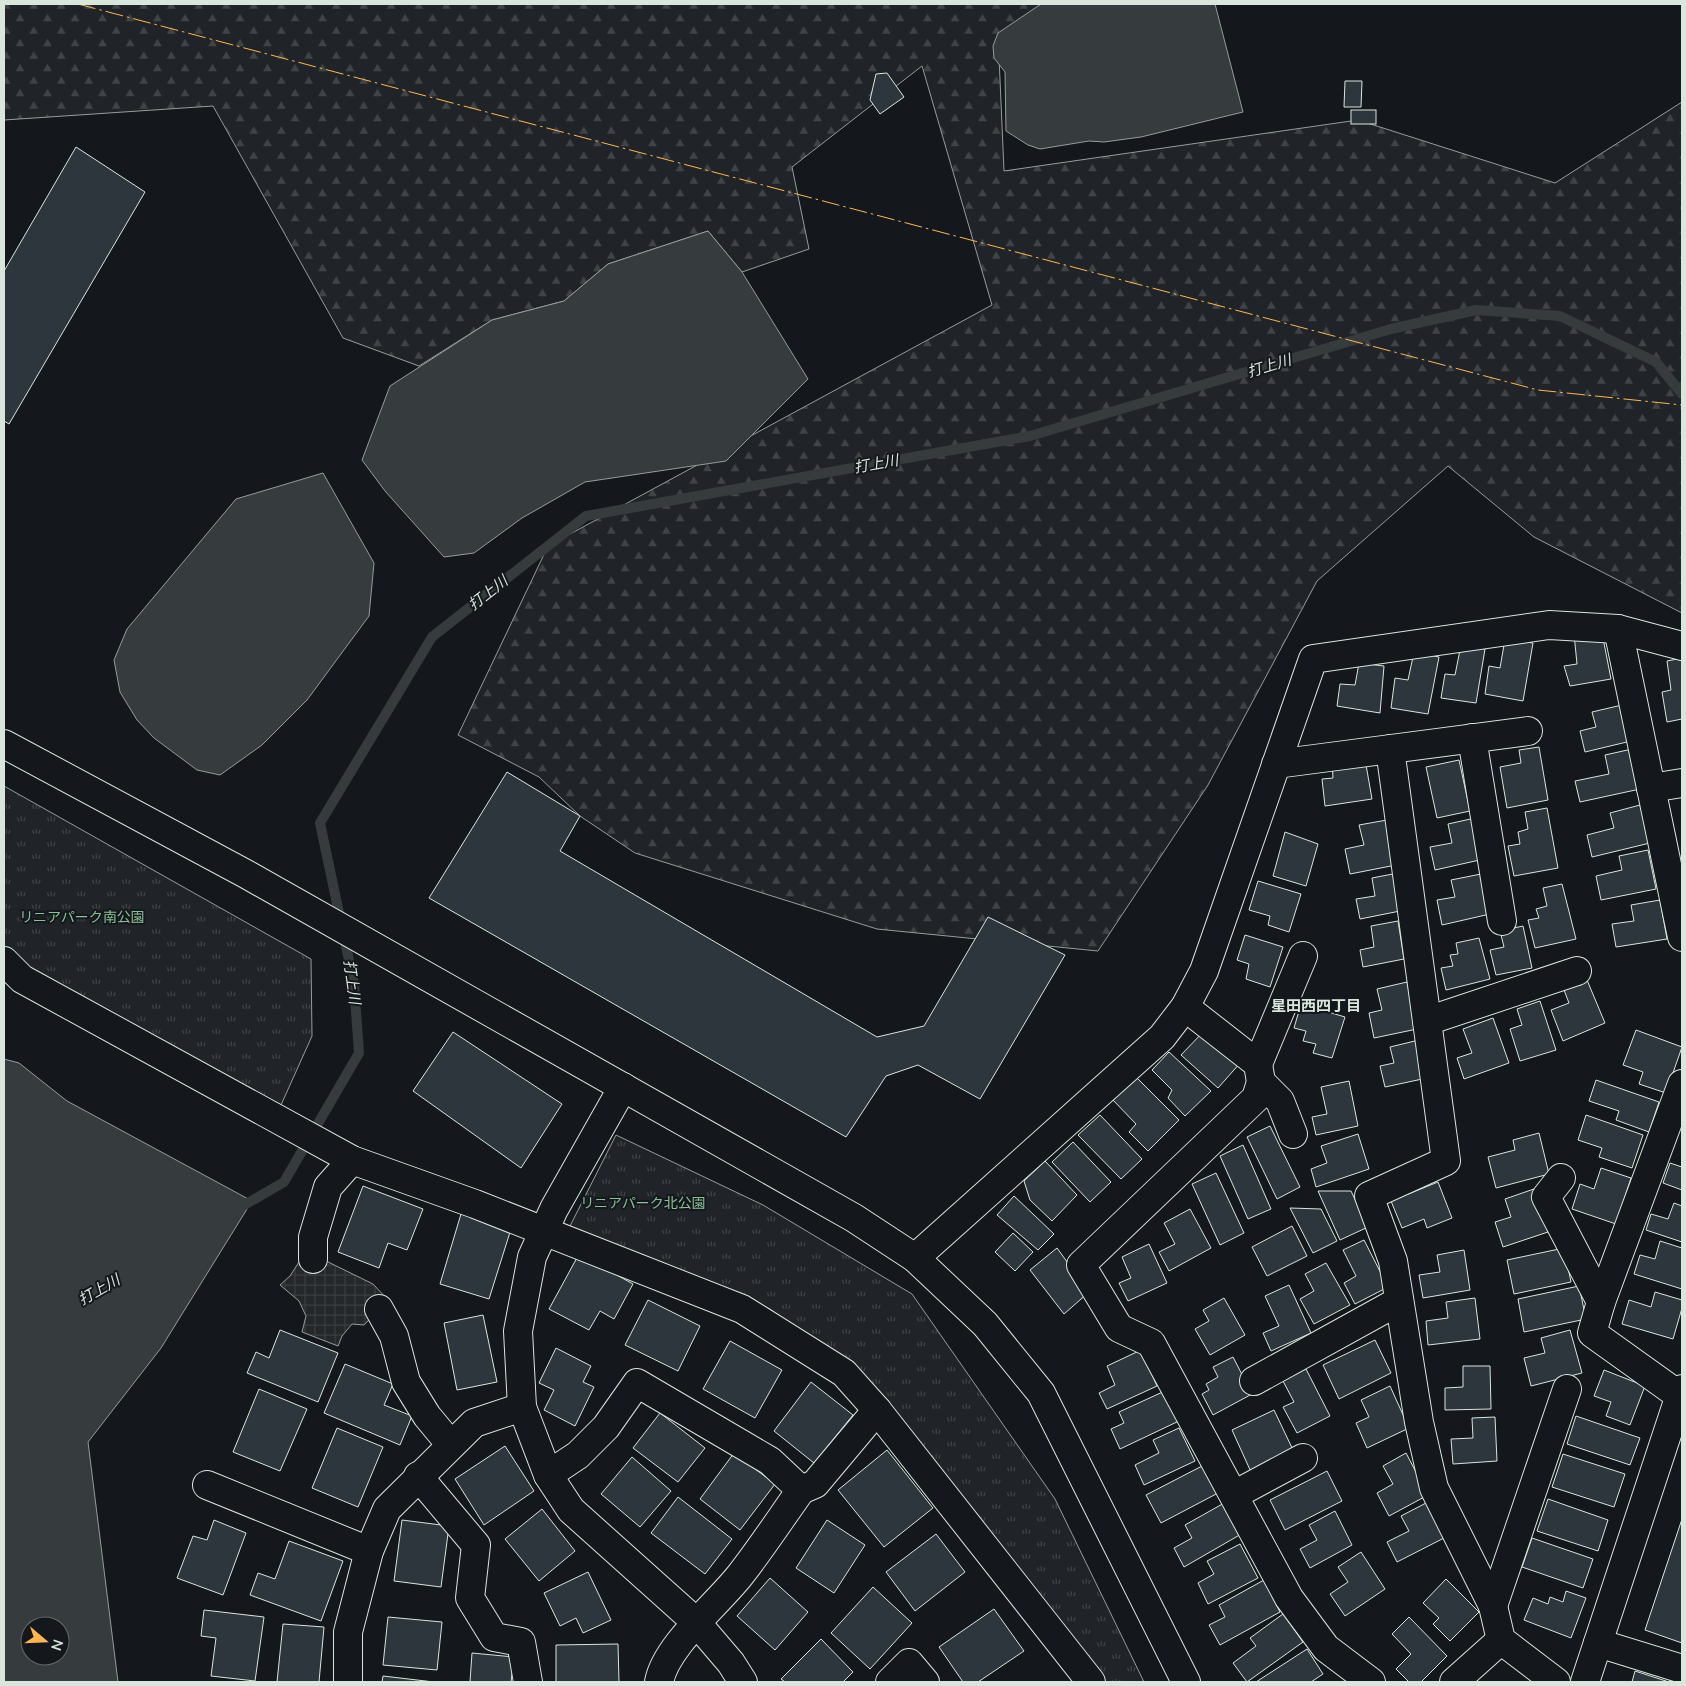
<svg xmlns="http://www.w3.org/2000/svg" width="1686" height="1686" viewBox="0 0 1686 1686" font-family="Mulish,'Noto Sans JP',sans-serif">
	<defs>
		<pattern id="forest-firs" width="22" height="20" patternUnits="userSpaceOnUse" patternTransform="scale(1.25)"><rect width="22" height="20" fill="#202428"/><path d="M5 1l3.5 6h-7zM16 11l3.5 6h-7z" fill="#404447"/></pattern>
		<pattern id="park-tufts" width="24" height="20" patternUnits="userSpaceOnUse" patternTransform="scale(1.25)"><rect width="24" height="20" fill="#202428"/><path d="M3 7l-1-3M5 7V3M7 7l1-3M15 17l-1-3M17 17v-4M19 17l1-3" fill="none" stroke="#404447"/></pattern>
		<pattern id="plaza-grid" width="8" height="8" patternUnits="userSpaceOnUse" patternTransform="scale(1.25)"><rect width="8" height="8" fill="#24282b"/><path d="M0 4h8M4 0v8" fill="none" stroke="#393d3f"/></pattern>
	</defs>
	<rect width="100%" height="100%" fill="#14181c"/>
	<polygon fill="url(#forest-firs)" stroke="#939e99" points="4,4 1073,4 998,34 1004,171 1358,120 1555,183 1682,102 1682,613 1534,537 1448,466 1317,581 1208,785 1098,951 877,929 635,853 580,816 539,777 458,735 548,546 992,305 922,66 792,167 809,249 742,272 708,231 608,264 564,301 492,320 419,366 343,338 213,106 4,120"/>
	<g fill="url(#park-tufts)" stroke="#939e99">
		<polygon points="4,786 311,959 312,1036 281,1105 24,971 4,952"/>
		<polygon points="616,1135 763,1205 912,1294 1055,1499 1144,1682 1099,1682 888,1404 770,1309 569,1228"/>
	</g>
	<polygon fill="url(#plaza-grid)" stroke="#939e99" points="320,1258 373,1284 388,1300 364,1325 352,1324 342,1336 338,1346 302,1332 306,1316 299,1301 280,1285 290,1276 299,1262"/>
	<g fill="#363b3e" stroke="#939e99" fill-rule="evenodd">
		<polygon points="1041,4 1215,4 1243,112 1141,137 1104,142 1089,141 1040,149 1028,145 1006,131 1005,72 994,58 993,46 998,33"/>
		<polygon points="708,231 742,272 808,379 726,461 585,482 522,518 474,553 444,557 385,491 362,460 390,386 492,320 564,301 608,264"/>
		<polygon points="323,473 374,563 369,616 307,700 262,745 220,775 197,770 154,738 137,720 120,692 114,660 127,629 236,499"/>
		<path d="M4,1059L19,1063L67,1101L252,1201L161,1348L88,1442L118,1682H4ZM30,1626H60V1656H30Z"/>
	</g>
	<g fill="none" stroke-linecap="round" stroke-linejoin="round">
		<polyline stroke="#363b3e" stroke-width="10" points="241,1207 284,1182 359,1053 354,984 320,823 432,637 586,516 1030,436 1391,329 1476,310 1560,316 1656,362 1682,394"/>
	</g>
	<g fill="#2c363c" stroke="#d8e6dc">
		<polygon points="887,73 904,97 880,114 870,100 876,74"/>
		<polygon points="1345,81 1362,81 1361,107 1344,107"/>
		<rect x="1351" y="110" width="25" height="14"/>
		<polygon points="76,147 145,192 9,424 4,421 4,271"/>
		<polygon points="1602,633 1611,679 1570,686 1564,666 1577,664 1574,634"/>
		<polygon points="1505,639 1533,643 1523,701 1485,694 1489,666 1500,668"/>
		<polygon points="1461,645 1485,649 1476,703 1441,698 1445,674 1455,675"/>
		<polygon points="1414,652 1439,657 1428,714 1391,708 1395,678 1408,680"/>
		<polygon points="1682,658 1682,719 1667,722 1662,692 1671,690 1667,661"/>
		<polygon points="1359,663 1384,666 1380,713 1337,706 1340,684 1355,685"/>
		<polygon points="1622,705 1631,741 1585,752 1580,731 1596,727 1592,712"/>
		<polygon points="1539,747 1548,800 1507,808 1500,767 1521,763 1519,750"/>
		<polygon points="1632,749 1640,789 1580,802 1575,781 1609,774 1605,755"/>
		<polygon points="1365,759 1372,799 1325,806 1322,779 1333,778 1332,762"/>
		<polygon points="1459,760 1470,811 1437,818 1426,767"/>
		<polygon points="507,772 580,816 560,851 877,1037 924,1026 988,917 1065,955 980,1099 918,1065 886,1076 846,1137 429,898"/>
		<polygon points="1640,805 1650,843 1592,857 1587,835 1614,828 1610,813"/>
		<polygon points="1547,808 1558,868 1514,876 1508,846 1520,844 1518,832 1528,829 1525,812"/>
		<polygon points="1475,818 1484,859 1435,870 1430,847 1452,843 1448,824"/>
		<polygon points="1387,820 1396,865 1350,874 1345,849 1364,845 1359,825"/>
		<polygon points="1285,832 1318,844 1306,886 1273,876"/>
		<polygon points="1648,850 1656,889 1601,900 1596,876 1622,870 1619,856"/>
		<polygon points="1398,873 1405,910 1360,919 1356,899 1375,896 1372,878"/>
		<polygon points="1481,874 1490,914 1442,925 1437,900 1455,897 1451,880"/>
		<polygon points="1258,881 1301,894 1289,932 1268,925 1270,916 1249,910"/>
		<polygon points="1562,884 1576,939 1535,948 1528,920 1539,918 1536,909 1547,906 1543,888"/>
		<polygon points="1660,900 1667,939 1616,947 1612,924 1634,921 1631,905"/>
		<polygon points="1398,921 1404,959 1363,967 1360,950 1374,947 1371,926"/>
		<polygon points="1523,926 1532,968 1496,975 1490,950 1504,947 1500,931"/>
		<polygon points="1245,935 1283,947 1270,987 1246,979 1249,964 1237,960"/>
		<polygon points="1479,938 1490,979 1446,990 1441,968 1453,966 1450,955 1458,954 1456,943"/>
		<polygon points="1587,980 1605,1023 1563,1041 1551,1010 1569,1003 1564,990"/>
		<polygon points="1407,982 1417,1029 1374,1038 1369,1013 1382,1010 1377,989"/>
		<polygon points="1540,1001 1556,1050 1520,1061 1510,1029 1522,1025 1517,1009"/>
		<polygon points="1301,1004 1345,1017 1332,1058 1313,1053 1316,1044 1303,1041 1306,1031 1294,1028"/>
		<polygon points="1493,1018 1509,1063 1464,1079 1457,1058 1472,1053 1463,1029"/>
		<polygon points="1205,1030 1241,1062 1218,1088 1181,1055"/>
		<polygon points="1636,1030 1682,1047 1666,1093 1639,1084 1643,1072 1623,1065"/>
		<polygon points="453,1032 562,1104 521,1168 413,1091"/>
		<polygon points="1419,1040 1427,1078 1385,1087 1380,1066 1394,1063 1390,1047"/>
		<polygon points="1169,1052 1211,1091 1185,1116 1168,1098 1172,1090 1152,1070"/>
		<polygon points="1135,1076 1179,1120 1148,1151 1129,1132 1136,1124 1112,1099"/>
		<polygon points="1596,1080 1659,1102 1649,1132 1616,1120 1619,1111 1589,1101"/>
		<polygon points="1349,1081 1358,1126 1316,1135 1312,1117 1327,1114 1321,1087"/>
		<polygon points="1100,1115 1142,1159 1121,1179 1078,1135"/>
		<polygon points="1586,1115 1643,1135 1632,1168 1599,1157 1602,1148 1578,1140"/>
		<polygon points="1270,1126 1300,1187 1277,1199 1247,1137"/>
		<polygon points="1539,1133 1549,1174 1496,1188 1488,1157 1515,1150 1513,1140"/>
		<polygon points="1358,1134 1369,1169 1316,1187 1311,1169 1327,1163 1321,1146"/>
		<polygon points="1073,1142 1111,1182 1090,1202 1052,1162"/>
		<polygon points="1243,1145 1271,1209 1248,1219 1220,1156"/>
		<polygon points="1045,1161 1077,1195 1052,1221 1030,1200 1024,1181"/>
		<polygon points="1670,1163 1682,1167 1682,1190 1663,1183"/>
		<polygon points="1601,1168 1631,1178 1616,1224 1572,1209 1580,1184 1594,1189"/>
		<polygon points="1216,1173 1244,1233 1220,1245 1192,1184"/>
		<polygon points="1438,1182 1452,1218 1427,1228 1424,1219 1402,1228 1391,1201"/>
		<polygon points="363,1186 423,1209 407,1250 388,1243 379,1268 338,1252"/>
		<polygon points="1534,1189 1548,1232 1503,1247 1495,1222 1511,1217 1505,1199"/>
		<polygon points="1318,1191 1351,1191 1368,1227 1340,1240"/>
		<polygon points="1014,1196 1054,1234 1038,1250 997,1215"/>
		<polygon points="1674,1203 1682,1206 1682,1242 1646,1230 1651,1214 1668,1219"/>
		<polygon points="1290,1208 1321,1209 1337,1241 1313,1253"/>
		<polygon points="1190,1209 1211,1248 1169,1271 1159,1252 1175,1244 1164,1223"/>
		<polygon points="461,1214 511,1229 489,1299 440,1284"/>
		<polygon points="1292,1226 1307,1256 1267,1276 1252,1247"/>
		<polygon points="1013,1233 1033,1252 1015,1271 995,1252"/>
		<polygon points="1364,1240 1388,1287 1355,1304 1344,1283 1356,1276 1343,1250"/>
		<polygon points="1660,1241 1682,1248 1682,1289 1634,1274 1640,1255 1655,1259"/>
		<polygon points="1149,1244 1167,1283 1128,1301 1119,1283 1131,1278 1122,1257"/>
		<polygon points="1057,1248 1089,1292 1064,1314 1030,1270"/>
		<polygon points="1564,1248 1571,1282 1514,1294 1507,1260"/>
		<polygon points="1464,1250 1470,1290 1423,1298 1419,1275 1440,1272 1437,1255"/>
		<polygon points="579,1254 633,1284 614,1319 600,1311 589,1330 549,1309"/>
		<polygon points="1326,1263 1350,1305 1314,1324 1300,1299 1314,1291 1305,1274"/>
		<polygon points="1289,1285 1311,1333 1271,1351 1263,1333 1279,1326 1265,1296"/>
		<polygon points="1579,1286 1586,1319 1524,1332 1518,1299"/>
		<polygon points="1655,1292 1682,1300 1682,1308 1673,1339 1622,1324 1629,1300 1651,1307"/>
		<polygon points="1224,1298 1245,1335 1210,1355 1195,1329 1209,1321 1203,1310"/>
		<polygon points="1475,1298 1480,1339 1428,1345 1426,1321 1448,1318 1446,1302"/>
		<polygon points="648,1300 700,1326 678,1371 625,1345"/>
		<polygon points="483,1315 497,1382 457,1390 444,1323"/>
		<polygon points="280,1330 338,1353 318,1402 247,1373 256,1352 269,1358"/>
		<polygon points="1570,1330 1582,1373 1531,1386 1524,1358 1545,1353 1541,1338"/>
		<polygon points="1375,1340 1391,1373 1339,1399 1323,1365"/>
		<polygon points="730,1341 782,1370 755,1418 703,1389"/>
		<polygon points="556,1348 591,1366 583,1382 594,1387 575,1426 544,1410 554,1390 539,1383"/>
		<polygon points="1141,1350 1157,1386 1107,1409 1099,1393 1115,1385 1107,1366"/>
		<polygon points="1233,1357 1252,1394 1213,1415 1202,1394 1209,1390 1206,1384 1218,1377 1213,1367"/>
		<polygon points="345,1364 393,1384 384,1405 412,1416 400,1445 324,1413"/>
		<polygon points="1463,1366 1490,1366 1491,1409 1445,1410 1445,1388 1463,1387"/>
		<polygon points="1306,1369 1330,1416 1297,1433 1283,1407 1294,1402 1283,1381"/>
		<polygon points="1604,1370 1645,1386 1630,1425 1606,1416 1611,1402 1594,1396"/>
		<polygon points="811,1382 853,1415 814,1463 774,1431"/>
		<polygon points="1390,1386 1409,1428 1367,1448 1356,1423 1369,1417 1361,1400"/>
		<polygon points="259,1389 307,1409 280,1471 233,1452"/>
		<polygon points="1167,1390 1181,1420 1120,1449 1111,1429 1124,1423 1119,1412"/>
		<polygon points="1274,1410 1294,1452 1251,1472 1232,1430"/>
		<polygon points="660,1413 705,1448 678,1482 633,1448"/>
		<polygon points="1576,1416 1640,1438 1630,1465 1567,1444"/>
		<polygon points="1495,1417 1497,1461 1453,1464 1451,1439 1473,1438 1472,1418"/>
		<polygon points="337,1428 383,1447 358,1507 312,1488"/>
		<polygon points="1179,1428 1195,1461 1144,1485 1135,1465 1159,1453 1153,1440"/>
		<polygon points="505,1446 534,1491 484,1525 455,1479"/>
		<polygon points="887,1450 933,1508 884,1547 838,1490"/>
		<polygon points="734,1453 775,1484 740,1530 700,1499"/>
		<polygon points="1406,1453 1428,1495 1389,1516 1377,1493 1393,1484 1383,1466"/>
		<polygon points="1563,1454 1625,1474 1614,1507 1552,1487"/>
		<polygon points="632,1457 671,1491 640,1527 601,1494"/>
		<polygon points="1204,1465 1218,1493 1161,1523 1146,1495"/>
		<polygon points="1327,1471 1342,1501 1285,1530 1270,1500"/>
		<polygon points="678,1497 732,1539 705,1574 651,1533"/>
		<polygon points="1548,1499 1608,1520 1598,1551 1537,1531"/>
		<polygon points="1226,1502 1243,1533 1184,1567 1174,1548 1192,1538 1185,1525"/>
		<polygon points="1426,1503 1444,1538 1397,1562 1387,1542 1409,1531 1401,1516"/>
		<polygon points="542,1509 575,1551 539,1581 505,1539"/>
		<polygon points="1335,1511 1352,1545 1310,1568 1300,1549 1317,1540 1309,1525"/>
		<polygon points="1682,1519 1682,1643 1645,1630"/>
		<polygon points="214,1520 246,1533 223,1595 177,1578 193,1536 207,1540"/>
		<polygon points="402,1520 449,1526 441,1587 394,1581"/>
		<polygon points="827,1520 865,1545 834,1593 796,1568"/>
		<polygon points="936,1534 965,1572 915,1611 886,1572"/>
		<polygon points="1532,1538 1593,1559 1583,1588 1522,1567"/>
		<polygon points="289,1541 343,1561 321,1621 250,1595 258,1573 275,1579"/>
		<polygon points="1240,1544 1258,1578 1208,1604 1198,1583 1214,1574 1207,1561"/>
		<polygon points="1361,1552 1385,1589 1345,1616 1330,1594 1348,1582 1338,1567"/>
		<polygon points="588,1572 611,1620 583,1633 576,1618 560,1626 544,1593"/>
		<polygon points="770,1578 808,1612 775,1650 737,1616"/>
		<polygon points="1446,1579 1479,1612 1450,1641 1433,1624 1439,1618 1423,1603"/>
		<polygon points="1264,1580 1280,1612 1220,1645 1209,1625 1225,1617 1219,1605"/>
		<polygon points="873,1587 912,1623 870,1669 831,1633"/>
		<polygon points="1566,1591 1586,1598 1571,1638 1524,1620 1533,1598 1548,1604 1550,1597 1563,1602"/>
		<polygon points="994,1609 1024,1651 978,1682 963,1682 939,1647"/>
		<polygon points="204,1610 264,1617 255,1681 211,1676 216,1638 201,1636"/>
		<polygon points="1283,1614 1303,1642 1247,1682 1233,1663 1256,1646 1250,1638"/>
		<polygon points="388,1617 442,1622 437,1670 383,1665"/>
		<polygon points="1409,1617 1447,1656 1421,1682 1409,1682 1396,1669 1411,1654 1392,1634"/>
		<polygon points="283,1624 324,1627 319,1682 277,1682"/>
		<polygon points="821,1639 853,1672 843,1682 785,1682 781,1679"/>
		<polygon points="618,1644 619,1682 556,1682 556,1645"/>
		<polygon points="1307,1649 1323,1674 1311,1682 1256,1682"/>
		<polygon points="472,1653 514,1657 511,1682 470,1682"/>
		<polygon points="1635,1671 1669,1682 1632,1682"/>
		<polygon points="383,1676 434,1682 382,1682"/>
	</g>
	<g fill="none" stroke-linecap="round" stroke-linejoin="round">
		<defs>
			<g id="minor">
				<polyline points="1618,629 1682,937"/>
				<polyline points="1472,738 1502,921"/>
				<polyline points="4,744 246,874 854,1218 915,1258 985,1324 1041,1393 1186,1682"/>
				<polyline points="1390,749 1446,1161 1369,1196 1393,1261 1419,1422 1434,1488 1493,1606 1501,1640 1556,1682"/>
				<polyline points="1276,764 1528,731"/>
				<polyline points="1651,788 1682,783"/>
				<polyline points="4,961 22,979 352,1160 475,1204 742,1309 844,1373 877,1410 1091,1682"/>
				<polyline points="1185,1007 1258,1064 1261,1082 1256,1098 1081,1265 1119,1328 1151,1343 1289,1598 1326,1648 1371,1682"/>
				<polyline points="1427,1021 1577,971"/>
				<polyline points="1258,1064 1303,956"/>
				<polyline points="1261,1082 1280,1101 1293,1134"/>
				<polyline points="623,1087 554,1209 532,1257 518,1331 522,1407 548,1475 571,1510 696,1622 731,1663 743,1682"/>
				<polyline points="1561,1178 1546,1197 1601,1302"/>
				<polyline points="915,1258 1162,1037 1185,1007 1204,971 1313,659 1549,625 1618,629 1682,646"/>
				<polyline points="313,1259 313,1237 328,1187 352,1160"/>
				<polyline points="379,1309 394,1336 406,1382 427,1416 451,1445"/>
				<polyline points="1254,1381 1399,1301"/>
				<polyline points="1680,1396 1592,1333 1601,1302 1682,1084"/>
				<path d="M548,1475L578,1455L606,1427L637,1383L770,1461L801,1490C781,1518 762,1547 741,1574C718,1604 666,1645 659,1682"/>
				<polyline points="418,1476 476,1545 470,1598 494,1637 521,1642 528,1682"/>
				<polyline points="207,1485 369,1551"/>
				<polyline points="801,1490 815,1484 877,1410"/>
				<polyline points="1234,1495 1303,1458"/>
				<polyline points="1493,1606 1567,1389"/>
				<polyline points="1598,1643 1682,1669"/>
				<polyline points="348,1682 348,1632 369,1551 387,1509 474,1423 522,1407"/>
				<polyline points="890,1682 909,1663 925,1682"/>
				<polyline points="1454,1682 1501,1640"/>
				<polyline points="1585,1682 1682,1389"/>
			</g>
		</defs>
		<use href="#minor" stroke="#d8e6dc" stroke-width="30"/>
		<use href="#minor" stroke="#14181c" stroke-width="28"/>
		<polyline stroke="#ffb74d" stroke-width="1" stroke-dasharray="18 4 2.5 4" stroke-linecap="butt" points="78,4 1538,390 1682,405"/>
	</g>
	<g text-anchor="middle" stroke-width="4" stroke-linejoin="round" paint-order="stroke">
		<g font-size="14" fill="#8ac095" stroke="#14181c">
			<text x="82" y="922">リニアパーク南公園</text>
			<text x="643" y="1208">リニアパーク北公園</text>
		</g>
		<g font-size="15" font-style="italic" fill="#d8e6dc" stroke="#14181c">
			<text transform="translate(1269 366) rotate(-17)" y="5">打上川</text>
			<text transform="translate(876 464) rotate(-10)" y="5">打上川</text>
			<text transform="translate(488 593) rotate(-38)" y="5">打上川</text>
			<text transform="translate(352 982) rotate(82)" y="5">打上川</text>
			<text transform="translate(99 1290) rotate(-30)" y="5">打上川</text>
		</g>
		<g font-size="15" font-weight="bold" fill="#d8e6dc" stroke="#14181c">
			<text x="1316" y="1011">星田西四丁目</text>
		</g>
	</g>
	<rect width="1686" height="1686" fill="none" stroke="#d8e6dc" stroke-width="10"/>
	<g transform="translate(45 1641) rotate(109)"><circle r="24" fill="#14181c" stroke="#626a69"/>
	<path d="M0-4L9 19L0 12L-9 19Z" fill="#ffb74d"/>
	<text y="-8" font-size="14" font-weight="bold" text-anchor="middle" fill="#d8e6dc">N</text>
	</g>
</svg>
